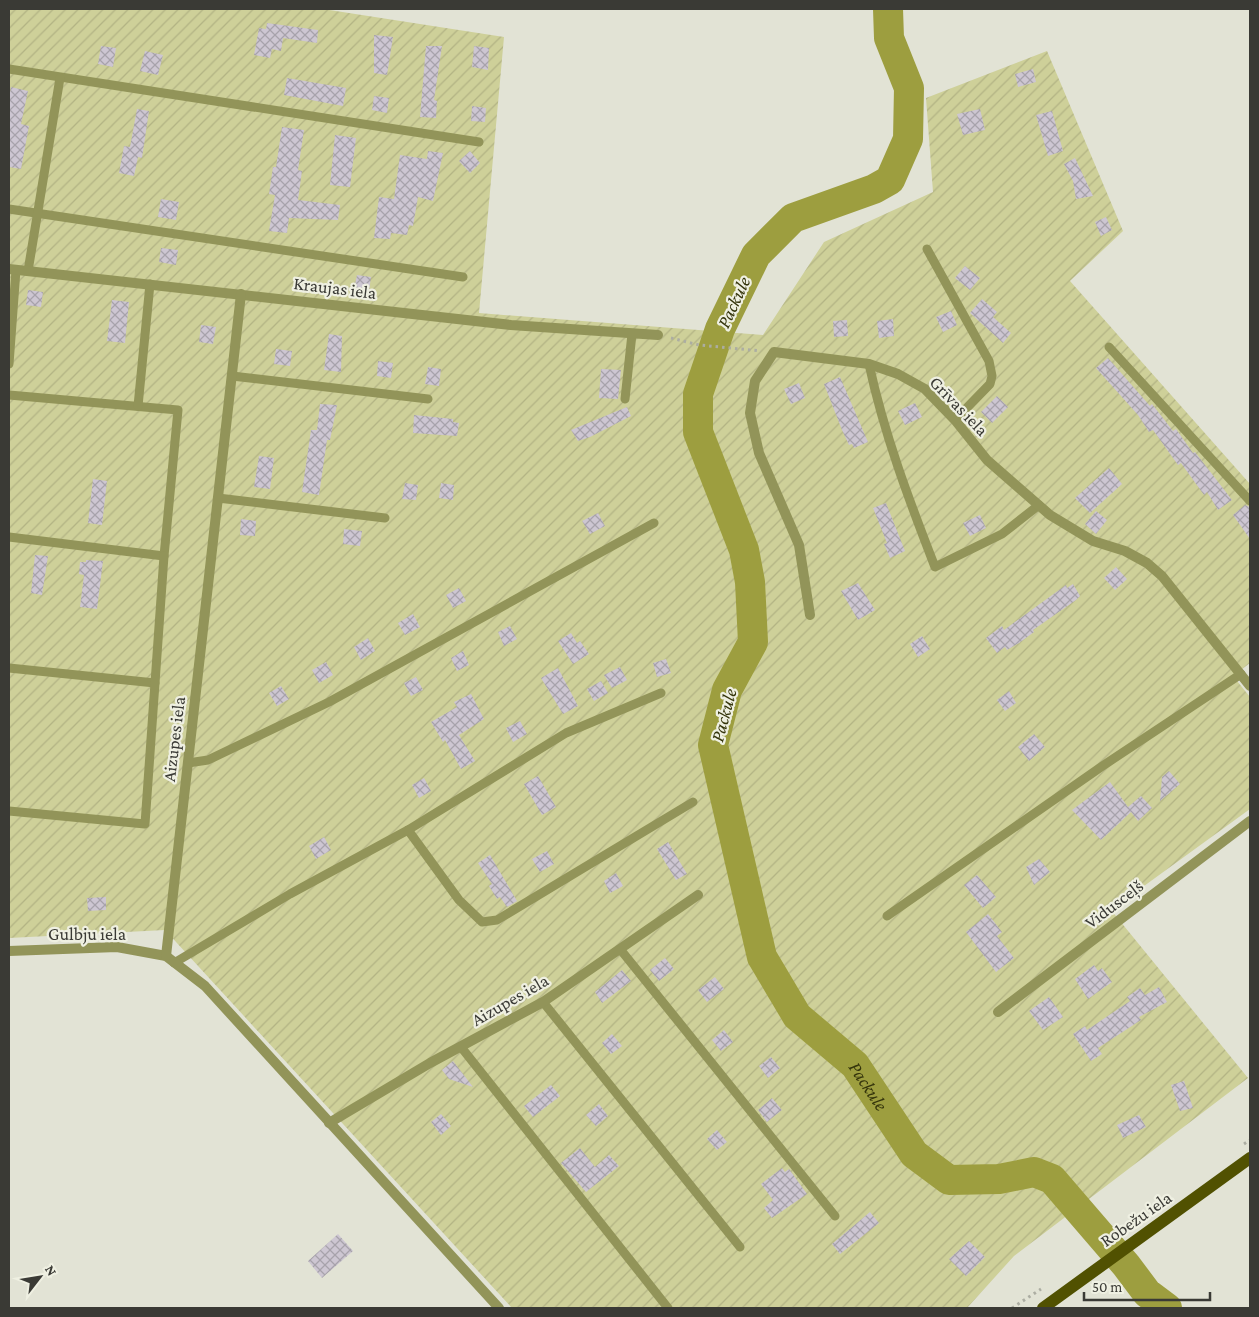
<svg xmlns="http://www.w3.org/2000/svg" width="1259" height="1317" viewBox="0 0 1259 1317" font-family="'Crimson Pro',serif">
	<defs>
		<pattern id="garden-furrows" width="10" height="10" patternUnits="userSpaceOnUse" patternTransform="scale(1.25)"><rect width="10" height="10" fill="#ced099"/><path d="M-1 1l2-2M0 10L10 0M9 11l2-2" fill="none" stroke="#b2b384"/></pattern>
		<pattern id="building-cross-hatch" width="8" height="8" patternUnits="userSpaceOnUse" patternTransform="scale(1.25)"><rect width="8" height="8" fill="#cdc6d2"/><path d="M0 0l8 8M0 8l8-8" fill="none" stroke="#a7a2ab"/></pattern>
	</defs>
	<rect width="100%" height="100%" fill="#e2e3d5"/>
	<polygon fill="url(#garden-furrows)" points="9,9 323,9 504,37 479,313 763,335 824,242 933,192 926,98 1047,51 1123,231 1070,281 1250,484 1250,663 1233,676 1250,697 1250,809 1111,910 1248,1078 1014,1256 967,1308 512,1308 165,930 9,938"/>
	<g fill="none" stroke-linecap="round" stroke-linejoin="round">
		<path stroke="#9d9e3f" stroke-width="30" id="s1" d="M888,9L889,38L909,88L908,139L890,180L874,189L793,218L756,255L720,329L698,394V432L744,550L750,582L753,642L727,690L713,745L762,957L797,1016L855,1065L914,1154L949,1180L999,1179L1034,1172L1052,1179L1126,1265L1147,1293L1167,1308"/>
	</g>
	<g fill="url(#building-cross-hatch)">
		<polygon points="267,23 318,30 317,43 283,38 281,51 272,49 270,58 254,55 259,28 266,29"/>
		<polygon points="374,35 393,37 387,75 374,73"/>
		<polygon points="101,46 116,48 113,67 98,64"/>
		<polygon points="426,46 442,46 434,100 437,101 436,118 420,117"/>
		<polygon points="474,46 489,48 488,70 472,67"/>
		<polygon points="145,51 163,55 158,75 140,71"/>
		<polygon points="1033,69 1036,82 1018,87 1015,74"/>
		<polygon points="287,78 346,88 343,106 284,95"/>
		<polygon points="11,87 28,91 21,124 29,126 21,169 9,167 9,97"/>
		<polygon points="374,96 389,98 387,113 372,110"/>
		<polygon points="472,106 486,108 485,122 471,121"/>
		<polygon points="137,109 149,111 142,158 138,157 134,176 119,173 124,146 130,147"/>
		<polygon points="980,109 985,130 963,135 957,114"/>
		<polygon points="1052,111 1063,151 1048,156 1036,115"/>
		<polygon points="282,127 304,130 298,170 302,171 298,200 340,205 338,220 289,218 287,233 269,231 275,195 269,194 273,167 276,167"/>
		<polygon points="335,135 356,138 350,187 330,185"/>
		<polygon points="428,151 443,153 433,201 418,197 413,226 409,225 407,235 391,233 390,239 374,238 379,197 394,199 400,155 427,159"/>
		<polygon points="470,151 480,163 470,173 459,161"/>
		<polygon points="1075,158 1093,196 1076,199 1073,181 1064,164"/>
		<polygon points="161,199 179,202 176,220 158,217"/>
		<polygon points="1106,217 1112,230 1101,236 1095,222"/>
		<polygon points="161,248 178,250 176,265 159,262"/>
		<polygon points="965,266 980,278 970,290 955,278"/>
		<polygon points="357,275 371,277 369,291 354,289"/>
		<polygon points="28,290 43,292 41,307 26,305"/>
		<polygon points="982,299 997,312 993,317 1011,333 1003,343 970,313"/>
		<polygon points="112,300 129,302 125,343 107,341"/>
		<polygon points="951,311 957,325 943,332 936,317"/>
		<polygon points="893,319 894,336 879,338 877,321"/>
		<polygon points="847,320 848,336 834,337 833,321"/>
		<polygon points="201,325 216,327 213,344 199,342"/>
		<polygon points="329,334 342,336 341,372 324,370"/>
		<polygon points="276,349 292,351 290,366 274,364"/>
		<polygon points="1108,358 1150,406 1152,404 1173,431 1176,429 1193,453 1195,452 1232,500 1218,510 1207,492 1204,495 1181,463 1178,465 1153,430 1149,432 1138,415 1096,368"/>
		<polygon points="378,361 393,363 391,378 377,376"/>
		<polygon points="428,367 441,369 439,386 425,384"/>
		<polygon points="601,369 621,370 618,399 599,398"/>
		<polygon points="840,377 868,442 854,448 852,444 849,445 842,430 824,384"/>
		<polygon points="799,383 805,398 791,404 784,389"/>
		<polygon points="997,396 1008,407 992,423 981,412"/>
		<polygon points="915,403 922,417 905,425 898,411"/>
		<polygon points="320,404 337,405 330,440 327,440 319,495 302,492 311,430 317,430"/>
		<polygon points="627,407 631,416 590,437 578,441 571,430"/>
		<polygon points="414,415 453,419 453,422 459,423 457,436 413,433"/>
		<polygon points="259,456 274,458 270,489 254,487"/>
		<polygon points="1109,468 1122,484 1090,513 1075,498"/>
		<polygon points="93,479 107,481 102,525 88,523"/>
		<polygon points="405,483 418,485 416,500 402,499"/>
		<polygon points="441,483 454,485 453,500 439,498"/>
		<polygon points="886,503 905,551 890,558 884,544 887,543 873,508"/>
		<polygon points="1245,505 1250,507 1250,539 1233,515"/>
		<polygon points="1096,511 1107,520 1096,534 1085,524"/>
		<polygon points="598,513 605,526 590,534 582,521"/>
		<polygon points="980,515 986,528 970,536 963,523"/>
		<polygon points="241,519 256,521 255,536 240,535"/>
		<polygon points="344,529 362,531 360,546 343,544"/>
		<polygon points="35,555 48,556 42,595 31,593"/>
		<polygon points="86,560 103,561 97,609 80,607 84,575 79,574 80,562 86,562"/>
		<polygon points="1116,567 1127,579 1115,590 1104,578"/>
		<polygon points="858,583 875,610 858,620 841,591"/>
		<polygon points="1073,584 1080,596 1076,600 1033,630 1034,632 1019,643 1007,650 1005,647 997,653 986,638 1002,626 1004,630 1066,585 1067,588"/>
		<polygon points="459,588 466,601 453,608 446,595"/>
		<polygon points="413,614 420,627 405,635 398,623"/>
		<polygon points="510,626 517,639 504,646 498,632"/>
		<polygon points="571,633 577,643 580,641 589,654 573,664 558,641"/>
		<polygon points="922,636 930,649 918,657 910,644"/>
		<polygon points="368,638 375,651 361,660 354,647"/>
		<polygon points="463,651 469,665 457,671 451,658"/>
		<polygon points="666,659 671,673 657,677 653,663"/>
		<polygon points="326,662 333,675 319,683 312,670"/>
		<polygon points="620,667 627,680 612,688 604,675"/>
		<polygon points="558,668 578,706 563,714 541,678"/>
		<polygon points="416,677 423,690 411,696 404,683"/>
		<polygon points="601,681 608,693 594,701 587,689"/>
		<polygon points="281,686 289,699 277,706 269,693"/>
		<polygon points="1009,691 1016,703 1005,711 997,700"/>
		<polygon points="471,694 484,719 459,735 475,761 461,769 445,740 443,742 431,722 457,707 454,702"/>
		<polygon points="520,721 527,734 513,742 506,728"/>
		<polygon points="1034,734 1045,747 1029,761 1018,747"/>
		<polygon points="1169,771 1180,784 1160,801 1162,777"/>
		<polygon points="538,776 556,807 542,815 524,784"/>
		<polygon points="424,778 431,791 419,798 412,785"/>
		<polygon points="1110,782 1128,807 1141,796 1152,808 1138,821 1131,812 1101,840 1072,810"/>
		<polygon points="324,837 331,850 316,859 309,846"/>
		<polygon points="668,842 687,874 676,880 657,849"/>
		<polygon points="547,851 554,864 540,872 532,859"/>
		<polygon points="490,855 517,901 507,907 500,897 497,899 489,886 492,884 478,863"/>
		<polygon points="1039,859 1050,872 1034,885 1026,867"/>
		<polygon points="616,873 623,886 610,893 604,881"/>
		<polygon points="977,875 996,897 983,908 964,885"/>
		<polygon points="106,897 106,910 88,911 87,898"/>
		<polygon points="988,914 1002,932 997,936 1014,958 996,972 966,932"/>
		<polygon points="665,958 674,969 659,981 650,970"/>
		<polygon points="1094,965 1098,971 1102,968 1112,982 1088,999 1075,979"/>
		<polygon points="622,970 631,981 602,1003 595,992"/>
		<polygon points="715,977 724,989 707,1002 698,990"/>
		<polygon points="1159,987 1167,1002 1139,1017 1141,1020 1098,1048 1102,1054 1091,1061 1073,1034 1085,1026 1087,1030 1130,1001 1127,997 1140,988 1145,995"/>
		<polygon points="1049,997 1063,1017 1043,1030 1029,1011"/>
		<polygon points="724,1030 733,1042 721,1051 712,1040"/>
		<polygon points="612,1034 622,1046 611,1054 602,1043"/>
		<polygon points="771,1057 780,1068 768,1078 759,1066"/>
		<polygon points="453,1061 473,1087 449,1079 442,1070"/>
		<polygon points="1184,1081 1193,1108 1180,1111 1171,1085"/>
		<polygon points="551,1085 560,1096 533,1117 524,1106"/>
		<polygon points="772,1098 782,1110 767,1122 758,1110"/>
		<polygon points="599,1104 608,1116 596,1126 586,1115"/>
		<polygon points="441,1114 451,1126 441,1135 431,1122"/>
		<polygon points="1139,1115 1146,1127 1123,1138 1117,1125"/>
		<polygon points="717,1130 727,1142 717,1150 707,1139"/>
		<polygon points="580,1148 595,1167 609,1155 619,1166 586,1192 561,1163"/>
		<polygon points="782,1168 785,1172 789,1169 807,1194 772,1218 764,1208 773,1200 761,1184"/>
		<polygon points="870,1212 879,1223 840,1254 832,1244"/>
		<polygon points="338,1234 353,1251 322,1278 308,1261"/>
		<polygon points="969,1241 985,1257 966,1276 949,1259"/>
	</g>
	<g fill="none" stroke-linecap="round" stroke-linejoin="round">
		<g stroke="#acada2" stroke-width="3" stroke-dasharray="2.5 4" stroke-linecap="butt">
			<polyline points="671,338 699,345 761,351"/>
			<polyline points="1244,1144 1250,1140"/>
			<polyline points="1012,1308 1041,1289"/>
		</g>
		<g stroke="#929459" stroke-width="9">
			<polyline points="9,69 479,142"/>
			<polyline points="9,209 463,277"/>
			<polyline points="927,249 989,361 992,376 990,384 955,420"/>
			<polyline points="28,271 60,78"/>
			<polyline points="1109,347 1250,501"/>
			<polyline points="9,364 16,270"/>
			<path d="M869,364C884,434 909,500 935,567L1002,534L1039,505"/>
			<polyline points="232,376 428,399"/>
			<polyline points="9,395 178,410 164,556 9,537"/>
			<polyline points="625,399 632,334"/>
			<polyline points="138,406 150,284"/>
			<polyline points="218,498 385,518"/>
			<polyline points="9,668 155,683"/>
			<polyline points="188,763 208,760 329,702 654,523"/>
			<polyline points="9,811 145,824 164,556"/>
			<polyline points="408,830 459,900 482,922 497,920 693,802"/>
			<polyline points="887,916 1101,767 1241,674"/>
			<polyline points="620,949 835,1216"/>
			<polyline points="174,963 290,894 408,830 566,733 661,693"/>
			<polyline points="543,1002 740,1247"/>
			<polyline points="461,1047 668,1308"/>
		</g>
		<g stroke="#929459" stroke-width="10">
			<polyline points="9,269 511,325 658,335"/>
			<polyline points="810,615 799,545 759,453 750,413 755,381 774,352 869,364 898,374 925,389 955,420 987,460 1050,515 1093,541 1125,551 1147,563 1162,576 1250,686"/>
			<polyline points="9,951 117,947 166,956 205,986 499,1308"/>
			<polyline points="166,956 241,294"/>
			<polyline points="998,1012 1250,821"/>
			<polyline points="329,1123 430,1063 543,1002 698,895"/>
		</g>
		<polyline stroke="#515101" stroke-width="12" points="1043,1308 1250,1158"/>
	</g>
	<g text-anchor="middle" stroke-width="4.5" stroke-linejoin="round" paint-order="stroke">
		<g font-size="18" fill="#3a3a35" stroke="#eff0e2">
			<text transform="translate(335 288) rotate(7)" y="6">Kraujas iela</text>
			<text transform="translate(959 406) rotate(46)" y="6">Grīvas iela</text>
			<text transform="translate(174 739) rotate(-83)" y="6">Aizupes iela</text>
			<text transform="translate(1114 904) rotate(-37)" y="6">Vidusceļš</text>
			<text x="87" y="940">Gulbju iela</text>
			<text transform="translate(510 1000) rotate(-30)" y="6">Aizupes iela</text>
			<text transform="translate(1136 1219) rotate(-35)" y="6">Robežu iela</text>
		</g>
		<g font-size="19" font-style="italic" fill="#35350c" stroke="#eff0e2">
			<text transform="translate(733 302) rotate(-65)" y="7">Packule</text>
			<text transform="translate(723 715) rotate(-75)" y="7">Packule</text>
			<text dy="7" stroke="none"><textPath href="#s1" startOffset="1242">Packule</textPath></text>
		</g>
	</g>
	<rect width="1259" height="1317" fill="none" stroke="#3a3a35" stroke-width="20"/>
	<g transform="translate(40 1277) rotate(59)" stroke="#eff0e2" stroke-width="4" paint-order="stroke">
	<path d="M0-4L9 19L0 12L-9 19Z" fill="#3a3a35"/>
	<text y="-8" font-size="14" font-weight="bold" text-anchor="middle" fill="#3a3a35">N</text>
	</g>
	<path d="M1084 1292v8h126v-8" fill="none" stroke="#3a3a35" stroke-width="2.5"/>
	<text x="1092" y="1292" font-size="15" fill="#3a3a35" stroke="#eff0e2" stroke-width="4" paint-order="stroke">50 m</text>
</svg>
